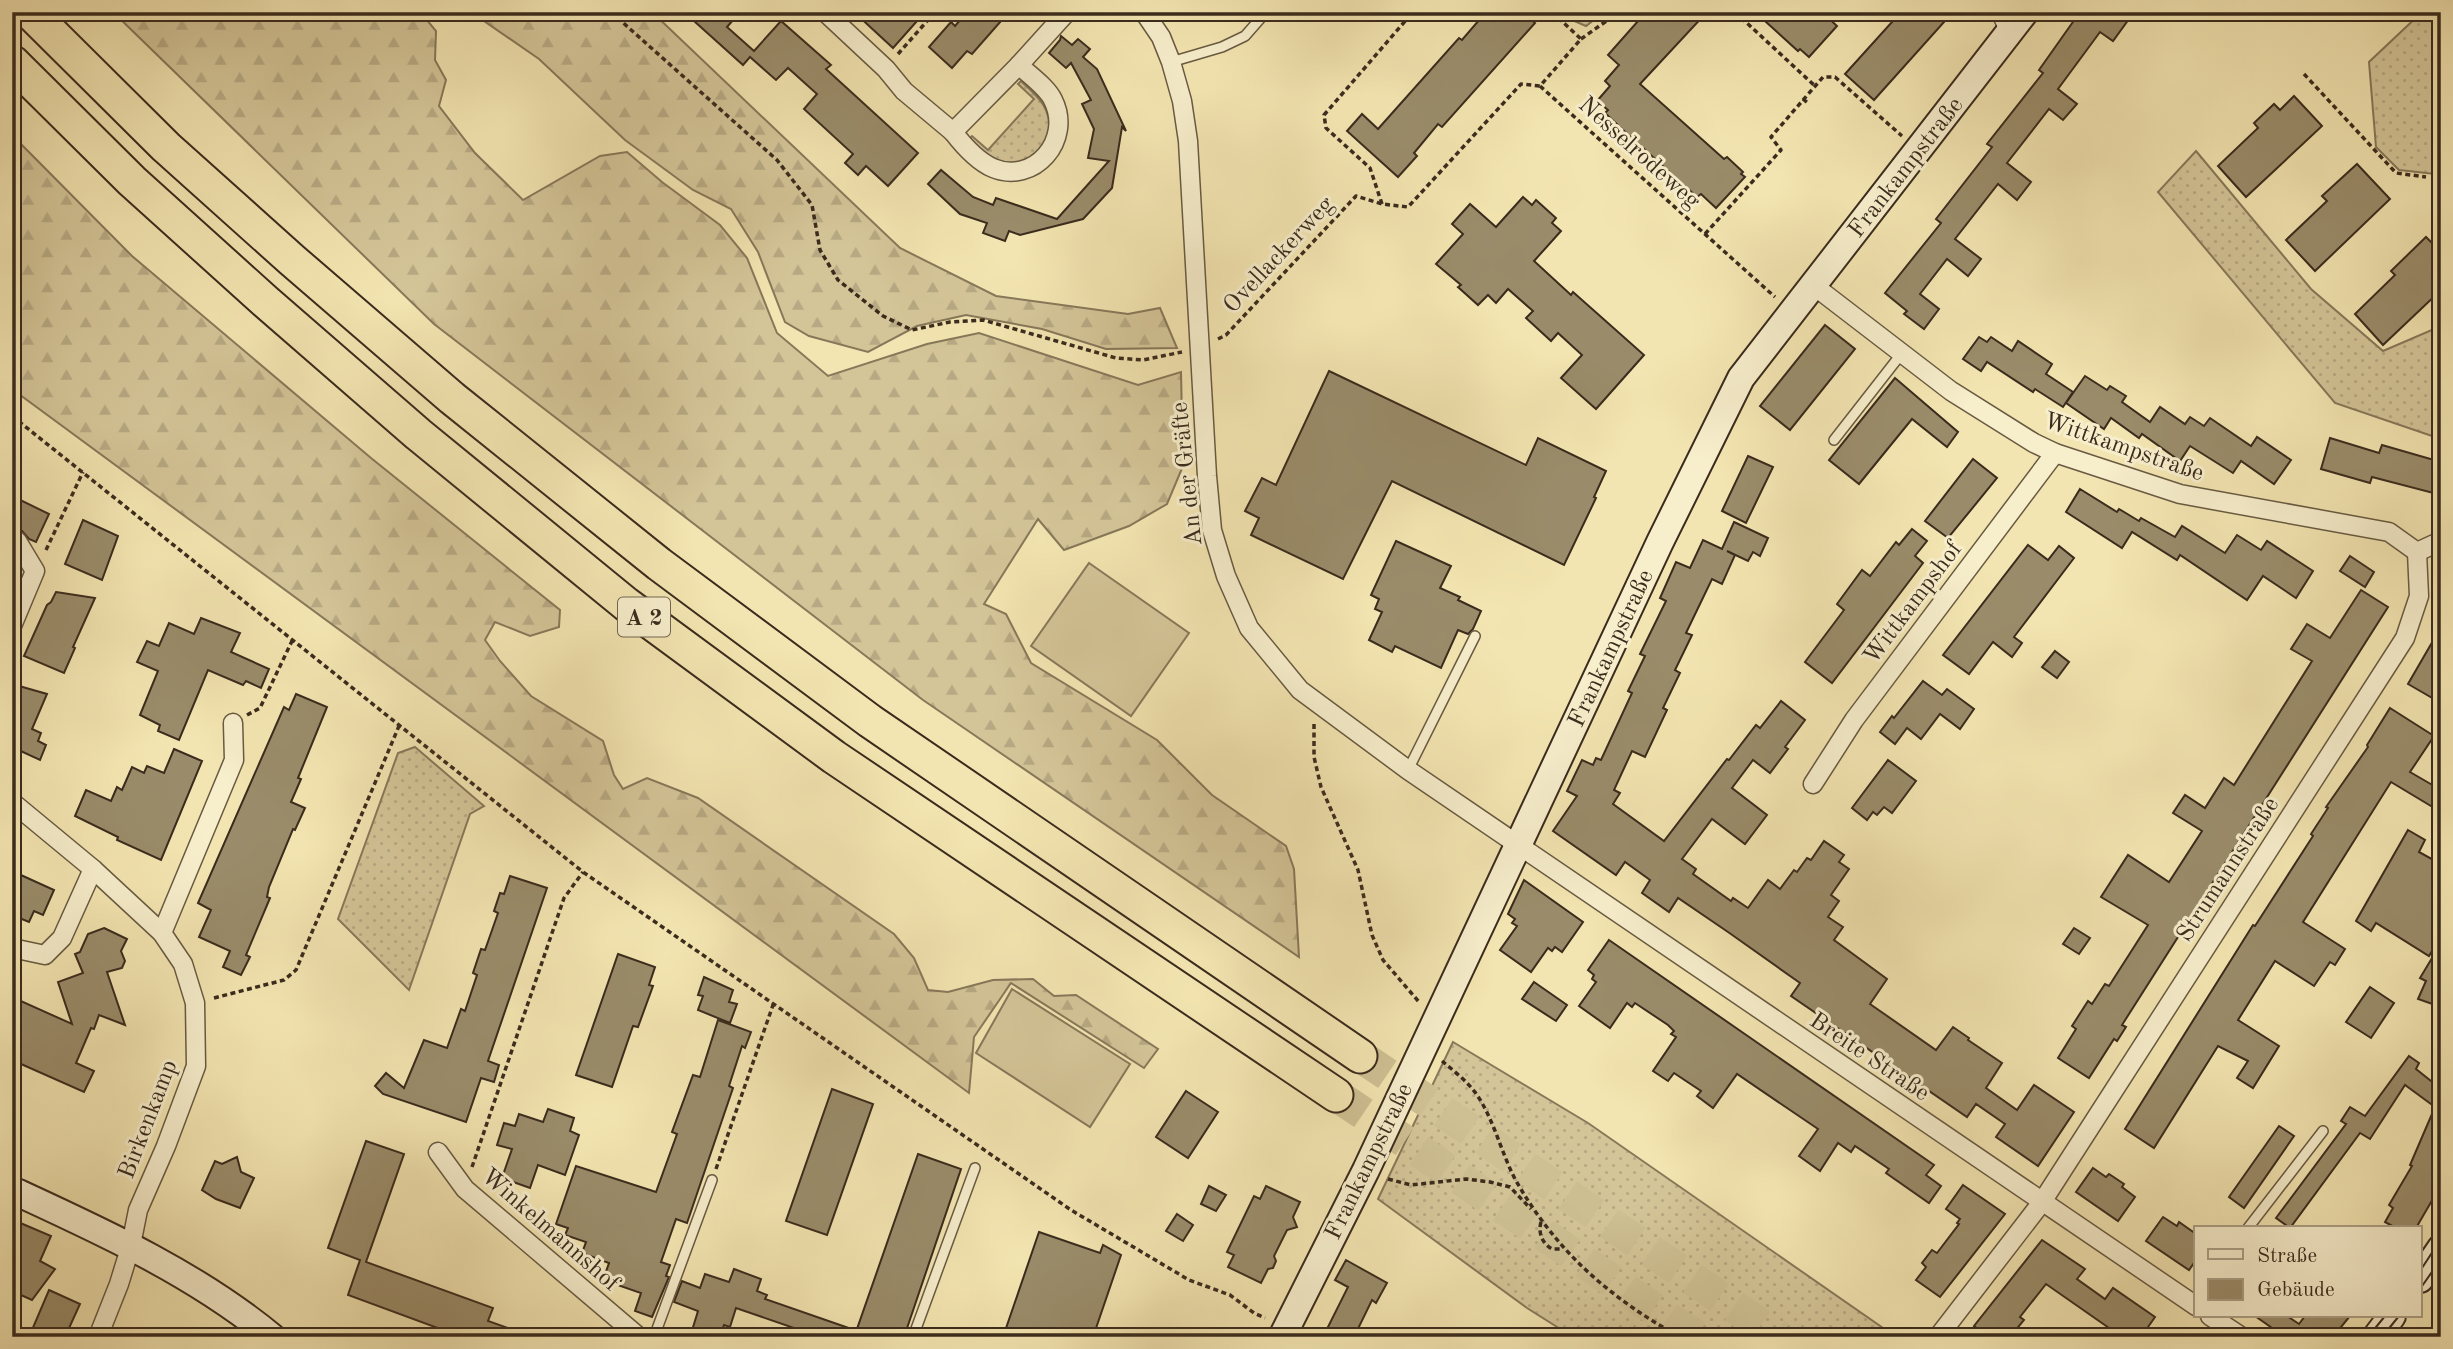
<svg xmlns="http://www.w3.org/2000/svg" width="2453" height="1349" viewBox="0 0 2453 1349" font-family="'Old Standard TT',serif">
	<defs>
		<pattern id="grass-dots" width="8" height="8" patternUnits="userSpaceOnUse" patternTransform="scale(1.75)"><rect width="8" height="8" fill="#d4c598"/><path d="M2 2h.1M6 6h.1" fill="none" stroke="#b7a983" stroke-width="1.8" stroke-linecap="round"/></pattern>
		<pattern id="forest-firs" width="22" height="20" patternUnits="userSpaceOnUse" patternTransform="scale(1.75)"><rect width="22" height="20" fill="#d4c598"/><path d="M5 1l3.5 6h-7zM16 11l3.5 6h-7z" fill="#b7a983"/></pattern>
	</defs>
	<rect width="100%" height="100%" fill="#f3e5b1"/>
	<filter id="stains"><feTurbulence type="fractalNoise" baseFrequency=".00286" numOctaves="4"/><feColorMatrix values="0 0 0 0 .2 0 0 0 0 .09 0 0 0 0 .02 0 0 0 .5 -.17"/></filter>
	<radialGradient id="worn" r=".72"><stop offset=".6" stop-color="#630" stop-opacity="0"/><stop offset="1" stop-color="#630" stop-opacity=".3"/></radialGradient>
	<g fill="url(#grass-dots)" stroke="#87785a" stroke-width="2">
		<polygon points="1564,12 1604,12 1586,26 1574,21"/>
		<polygon points="2422,12 2441,12 2441,169 2435,174 2399,170 2376,147 2369,62"/>
		<path d="M1021,81C1030,90 1041,98 1046,110C1058,137 1034,168 1005,163C990,160 980,149 969,139L972,136L988,150L1034,99L1018,84Z"/>
		<polygon points="2196,151 2311,289 2383,351 2441,326 2441,439 2335,403 2158,192"/>
		<polygon points="415,747 484,806 470,814 409,990 338,919 398,753"/>
		<polygon points="1453,1042 1588,1123 1896,1337 1573,1337 1527,1308 1378,1199"/>
	</g>
	<g fill="url(#forest-firs)" stroke="#87785a" stroke-width="2">
		<polygon points="113,12 431,12 426,19 436,31 435,60 446,80 439,106 475,153 523,200 600,156 627,152 662,182 720,225 747,258 777,333 828,376 927,344 979,333 1138,385 1181,372 1183,466 1167,504 1129,526 1064,550 1038,519 984,604 1006,614 1031,663 1157,740 1212,795 1286,846 1294,869 1299,957 923,700 434,324"/>
		<polygon points="471,12 652,12 900,248 996,296 1128,314 1160,308 1177,348 1106,349 1042,329 966,315 917,326 868,352 809,336 785,322 758,252 731,209 693,190 625,140 539,59"/>
		<polygon points="12,135 132,256 371,458 560,610 559,627 530,636 495,622 485,640 500,661 531,696 603,741 614,775 623,789 647,778 698,798 894,934 914,958 928,990 948,992 993,980 1033,979 1054,996 1076,995 1158,1049 1144,1068 1011,983 974,1037 969,1093 12,389"/>
	</g>
	<g fill="#d4c598" stroke="#87785a" stroke-width="2">
		<polygon points="1089,563 1189,633 1131,716 1031,646"/>
		<polygon points="1012,989 1130,1064 1090,1127 976,1053"/>
	</g>
	<g fill="#9a8c6a" stroke="#3a2b1d" stroke-width="2">
		<polygon points="684,12 740,12 727,27 754,51 781,21 831,65 826,69 918,153 888,186 866,166 858,175 845,163 853,154 804,109 817,94 788,68 776,80 750,57 743,65"/>
		<polygon points="854,12 907,12 917,21 893,48"/>
		<polygon points="967,12 992,12 1001,21 972,54 967,51 952,68 929,47 951,22 955,26"/>
		<polygon points="1486,12 1522,12 1535,23 1442,127 1438,124 1414,153 1417,156 1398,177 1347,131 1362,114 1378,129 1459,38 1462,40"/>
		<polygon points="1646,12 1707,12 1640,84 1724,159 1727,157 1743,172 1741,174 1745,177 1716,208 1701,194 1697,197 1622,129 1605,113 1608,110 1597,101 1610,86 1605,81 1619,65 1608,55"/>
		<polygon points="1755,12 1822,12 1837,26 1809,57 1800,49 1798,51"/>
		<polygon points="1901,12 1953,12 1874,100 1845,74"/>
		<polygon points="2080,12 2134,12 2113,41 2100,32 2058,89 2077,104 2063,120 2049,109 2007,163 2031,182 2017,200 1998,184 1955,239 1981,259 1968,276 1947,259 1920,294 1939,309 1924,329 1904,314 1907,311 1885,293 1941,223 1936,219 1992,147 1987,144 2043,73 2039,70"/>
		<polygon points="1061,36 1072,45 1078,39 1090,49 1083,57 1097,69 1126,131 1122,127 1112,188 1083,219 1020,235 1009,231 1005,241 983,233 987,223 960,214 928,184 941,170 973,197 993,205 996,198 1057,219 1109,161 1088,158 1094,129 1082,104 1091,100 1071,63 1066,68 1049,53 1060,40"/>
		<polygon points="2294,96 2322,126 2246,197 2218,166 2258,128 2254,123 2274,104 2280,110"/>
		<polygon points="2357,164 2390,199 2315,271 2286,240 2327,201 2322,196"/>
		<polygon points="1523,197 1532,205 1536,200 1556,218 1552,223 1561,231 1534,261 1571,295 1573,292 1644,355 1596,409 1561,378 1582,355 1558,333 1551,341 1526,318 1533,311 1508,289 1496,303 1488,295 1478,305 1458,287 1461,285 1436,264 1463,234 1452,224 1470,204 1496,227"/>
		<polygon points="2426,237 2441,252 2441,290 2383,345 2355,314 2395,275 2391,271"/>
		<polygon points="1825,325 1855,349 1790,430 1760,406"/>
		<polygon points="1979,337 1987,342 1991,337 2012,351 2018,341 2052,364 2046,374 2073,392 2063,407 2035,389 2033,392 1987,362 1981,371 1963,359"/>
		<polygon points="1329,371 1526,465 1538,438 1606,471 1594,497 1596,498 1564,565 1392,481 1343,579 1251,535 1259,518 1245,511 1262,478 1276,485"/>
		<polygon points="2085,376 2107,390 2110,386 2126,396 2122,402 2150,422 2160,407 2185,424 2190,417 2204,426 2210,418 2251,446 2257,437 2291,460 2274,484 2241,461 2233,473 2190,446 2180,461 2142,434 2139,438 2111,418 2104,429 2066,403"/>
		<polygon points="1895,378 1958,432 1947,447 1912,419 1859,484 1829,460"/>
		<polygon points="2330,438 2379,453 2382,445 2441,462 2441,495 2372,477 2370,483 2321,469"/>
		<polygon points="1748,456 1773,467 1746,523 1722,511"/>
		<polygon points="1973,459 1997,478 1948,538 1925,521"/>
		<polygon points="2080,489 2117,512 2119,509 2139,521 2141,518 2175,537 2182,526 2225,553 2237,535 2261,550 2267,541 2313,571 2296,598 2263,576 2247,600 2180,555 2177,560 2132,532 2122,548 2066,512"/>
		<polygon points="12,496 49,514 36,542 29,539 22,531 12,531"/>
		<polygon points="83,520 118,536 102,580 65,564"/>
		<polygon points="1734,522 1768,538 1760,556 1753,552 1748,561 1727,551 1735,555 1722,584 1712,579 1686,633 1692,635 1675,670 1680,673 1663,708 1667,710 1645,757 1632,751 1614,790 1620,793 1613,804 1664,841 1727,759 1729,760 1756,725 1760,728 1781,701 1805,720 1785,747 1788,749 1770,773 1753,760 1732,788 1767,815 1745,844 1712,819 1682,859 1696,869 1693,874 1731,901 1733,898 1748,908 1768,880 1780,889 1794,870 1797,872 1807,858 1811,860 1824,841 1844,855 1839,862 1849,869 1831,895 1839,901 1828,917 1843,927 1834,940 1887,979 1870,1004 1936,1050 1953,1027 1969,1038 1968,1040 2002,1063 1986,1088 2017,1110 2034,1085 2074,1112 2038,1166 1996,1137 2005,1124 1976,1104 1967,1117 1791,996 1800,983 1728,932 1678,898 1669,912 1642,893 1650,880 1625,862 1616,875 1553,831 1577,796 1567,791 1582,760 1593,765 1596,758 1601,760 1632,693 1628,691 1645,656 1640,654 1666,601 1660,598 1676,562 1690,568 1703,540 1722,549"/>
		<polygon points="1912,529 1927,541 1915,556 1923,563 1832,683 1805,662 1844,610 1837,604 1862,570 1870,576 1896,542 1899,545"/>
		<polygon points="1396,541 1451,566 1440,588 1460,597 1458,600 1481,611 1473,629 1468,634 1458,630 1441,668 1395,646 1392,652 1369,640 1382,612 1375,609 1379,599 1371,595"/>
		<polygon points="2028,545 2048,560 2059,546 2074,558 2014,637 2022,643 2012,657 1993,642 1969,674 1943,655"/>
		<polygon points="2350,556 2374,572 2365,587 2340,571"/>
		<polygon points="2361,590 2388,607 2122,1025 2126,1027 2117,1041 2114,1039 2089,1078 2058,1058 2076,1029 2072,1026 2088,1001 2092,1004 2105,984 2109,986 2148,925 2101,897 2128,855 2169,882 2202,831 2173,813 2185,795 2205,808 2224,778 2234,785 2312,661 2291,649 2307,624 2330,638"/>
		<polygon points="56,592 95,598 73,647 75,648 64,673 24,656 47,605 51,602"/>
		<polygon points="201,618 240,633 231,652 269,669 261,688 246,681 243,685 208,670 179,740 158,731 160,725 140,715 158,671 137,662 147,641 159,646 169,623 194,634"/>
		<polygon points="2441,627 2441,703 2408,684"/>
		<polygon points="2055,651 2069,662 2057,678 2042,667"/>
		<polygon points="1923,681 1942,695 1947,689 1974,709 1960,729 1940,714 1921,739 1907,728 1895,744 1880,732 1892,716 1894,718"/>
		<polygon points="12,684 47,694 32,729 41,733 38,741 46,745 40,760 12,747"/>
		<polygon points="296,694 327,707 298,778 301,779 291,802 305,808 295,830 293,829 269,887 267,897 270,898 246,955 250,957 241,975 223,967 230,951 199,937 211,910 198,903 284,707 289,710"/>
		<polygon points="2390,708 2434,736 2410,772 2441,790 2441,812 2391,782 2303,922 2345,949 2335,965 2330,962 2314,986 2275,961 2238,1020 2279,1046 2253,1088 2237,1078 2248,1061 2218,1046 2154,1148 2125,1129 2253,925 2255,926 2313,836 2311,834 2328,808 2326,807 2368,747 2367,745"/>
		<polygon points="174,749 202,761 161,860 117,840 118,837 75,816 86,790 111,801 117,787 122,790 132,767 144,773 147,766 164,773"/>
		<polygon points="1888,760 1916,781 1892,813 1884,807 1877,815 1873,812 1867,820 1852,808"/>
		<polygon points="2408,830 2425,840 2419,852 2441,864 2441,936 2429,956 2376,923 2371,931 2356,921"/>
		<polygon points="12,871 54,890 43,915 34,911 29,922 12,915"/>
		<polygon points="510,876 547,888 488,1061 499,1065 494,1082 481,1078 466,1122 383,1094 375,1086 386,1073 404,1088 424,1040 447,1048 461,1009 465,1011 477,975 473,973 481,949 485,950 491,933 498,913 494,911 500,893 504,894"/>
		<polygon points="1524,880 1583,922 1562,952 1555,947 1552,951 1548,948 1531,972 1500,950 1517,926 1512,923 1515,919 1508,914"/>
		<polygon points="104,928 127,939 121,951 125,961 122,968 107,972 125,1025 99,1015 94,1029 91,1028 76,1063 94,1071 84,1092 12,1060 12,997 72,1024 58,982 83,973 75,954 80,952 88,934"/>
		<polygon points="2074,928 2090,938 2079,954 2063,944"/>
		<polygon points="1609,940 1934,1165 1926,1175 1941,1186 1929,1203 1886,1173 1889,1169 1855,1146 1851,1152 1838,1143 1820,1171 1799,1156 1818,1129 1737,1074 1713,1108 1697,1096 1701,1091 1674,1073 1668,1081 1653,1071 1676,1037 1671,1034 1674,1031 1668,1025 1635,1003 1632,1007 1627,1003 1610,1028 1579,1006 1596,982 1592,979 1594,975 1588,970"/>
		<polygon points="2441,943 2441,1007 2418,999 2426,981 2420,978"/>
		<polygon points="618,954 655,967 649,985 653,986 638,1027 633,1026 612,1087 576,1075"/>
		<polygon points="704,977 733,990 729,1002 737,1004 730,1023 698,1010 703,996 698,995"/>
		<polygon points="1534,982 1567,1005 1556,1021 1522,999"/>
		<polygon points="2370,987 2394,1003 2371,1038 2346,1022"/>
		<polygon points="718,1020 751,1032 745,1048 742,1046 729,1086 733,1088 687,1223 676,1219 661,1262 670,1265 666,1276 669,1277 652,1317 635,1311 641,1293 603,1280 609,1263 582,1253 586,1242 565,1235 568,1228 556,1224 576,1166 656,1192 677,1134 672,1132 693,1075 700,1077"/>
		<polygon points="2409,1056 2419,1063 2416,1069 2441,1089 2441,1185 2416,1228 2396,1228 2385,1222 2393,1208 2389,1205 2412,1166 2410,1165 2435,1107 2405,1085 2370,1139 2360,1133 2290,1228 2276,1218 2346,1124 2341,1121 2350,1107 2365,1116"/>
		<polygon points="832,1089 873,1104 827,1235 786,1221"/>
		<polygon points="1186,1091 1218,1112 1188,1158 1156,1137"/>
		<polygon points="548,1109 574,1118 570,1131 579,1135 565,1175 538,1165 530,1188 502,1178 512,1149 497,1145 504,1123 515,1126 519,1114 543,1122"/>
		<polygon points="2279,1126 2294,1136 2244,1208 2229,1197"/>
		<polygon points="366,1141 404,1154 366,1262 493,1308 488,1321 525,1334 524,1337 462,1337 348,1295 360,1260 328,1248"/>
		<polygon points="918,1154 961,1169 904,1337 880,1337 857,1329"/>
		<polygon points="237,1157 241,1172 254,1178 240,1208 216,1199 202,1190 215,1161 222,1164"/>
		<polygon points="2093,1168 2106,1177 2109,1174 2124,1184 2122,1187 2135,1197 2118,1221 2076,1192"/>
		<polygon points="1963,1185 2005,1214 1940,1297 1916,1280 1926,1267 1922,1263 1932,1250 1937,1253 1959,1224 1957,1223 1960,1219 1946,1209"/>
		<polygon points="1209,1186 1226,1195 1216,1211 1201,1204"/>
		<polygon points="1266,1186 1300,1202 1293,1217 1297,1227 1287,1230 1274,1256 1276,1261 1273,1268 1268,1269 1261,1283 1228,1267 1234,1255 1227,1252 1254,1196 1260,1199"/>
		<polygon points="1177,1214 1193,1225 1183,1241 1166,1231"/>
		<polygon points="2163,1217 2177,1226 2179,1222 2196,1234 2196,1260 2189,1270 2146,1241"/>
		<polygon points="18,1222 51,1236 40,1261 55,1269 32,1300 12,1291 12,1236"/>
		<polygon points="1039,1232 1100,1253 1103,1245 1121,1255 1093,1337 1003,1337"/>
		<polygon points="2042,1240 2085,1269 2077,1279 2105,1299 2113,1288 2155,1317 2141,1337 2122,1337 2046,1284 2020,1317 2024,1320 2010,1337 1988,1337 1974,1326"/>
		<polygon points="1346,1260 1387,1283 1376,1303 1372,1300 1354,1337 1323,1337 1348,1287 1335,1280"/>
		<polygon points="734,1269 761,1279 757,1291 767,1295 765,1299 866,1334 866,1337 820,1337 736,1308 730,1327 724,1325 720,1337 690,1337 698,1311 674,1302 682,1281 700,1288 705,1274 729,1282"/>
		<polygon points="49,1290 80,1304 65,1337 29,1337"/>
		<polygon points="2255,1316 2287,1316 2299,1324 2305,1316 2350,1316 2333,1337 2285,1337"/>
	</g>
	<g fill="none" stroke-linecap="round" stroke-linejoin="round">
		<g stroke="#cec093" stroke-width="33" stroke-dasharray="33 17" stroke-linecap="butt">
			<polyline points="1360,1056 1779,1337"/>
			<polyline points="1336,1095 1696,1337"/>
		</g>
		<defs>
			<g id="lane">
				<polyline points="1996,12 2005,33"/>
				<polyline points="1171,62 1222,47 1245,36 1266,12"/>
				<polyline points="2439,183 2441,182"/>
				<polyline points="1834,440 1902,353"/>
				<polyline points="1408,770 1475,636"/>
				<polyline points="2248,1228 2323,1131"/>
				<polyline points="654,1337 712,1180"/>
				<polyline points="913,1337 975,1168"/>
			</g>
			<g id="street">
				<polyline points="825,12 886,69 904,91 953,132 1019,65 1067,12"/>
				<polyline points="1144,12 1161,37 1171,62 1182,101 1188,141 1207,476 1212,530 1226,576 1249,628 1300,690 1408,770 2196,1306"/>
				<path d="M953,132C963,145 977,161 993,168C1034,185 1073,140 1053,100C1047,87 1029,75 1019,65"/>
				<polyline points="1813,285 1951,391 2034,443 2055,453 2180,494 2389,532 2417,552"/>
				<polyline points="2417,552 2441,541"/>
				<polyline points="12,626 35,571 17,541"/>
				<polyline points="1813,784 1854,720 2055,453"/>
				<polyline points="12,802 93,869 162,933 183,964 195,1003 196,1066 166,1146 138,1210 131,1245 119,1284 98,1337"/>
				<polyline points="162,933 234,760 233,723"/>
				<polyline points="12,948 45,955 62,938 93,869"/>
				<polyline points="438,1152 465,1189 639,1337"/>
				<polyline points="2210,1316 2242,1337"/>
				<polyline points="1938,1337 2042,1202 2405,638 2419,596 2417,552"/>
			</g>
			<g id="secondary">
				<path d="M12,1190C103,1232 194,1273 272,1337"/>
				<polyline points="2420,1279 2441,1248"/>
				<polyline points="1282,1337 1366,1170 1660,542 1741,378 2025,12"/>
				<polyline points="2376,1337 2392,1316"/>
			</g>
			<g id="highway">
				<polyline points="30,12 166,147 292,260 452,398 659,564 870,721 1360,1056"/>
				<polyline points="12,62 132,181 265,301 418,434 626,604 834,757 1336,1095"/>
			</g>
		</defs>
		<use href="#lane" stroke="#685a42" stroke-width="12"/>
		<use href="#street" stroke="#685a42" stroke-width="21"/>
		<use href="#secondary" stroke="#3a2b1d" stroke-width="30"/>
		<use href="#highway" stroke="#3a2b1d" stroke-width="37"/>
		<g stroke="#3a2b1d" stroke-width="3.5" stroke-dasharray="5 3.5" stroke-linecap="butt">
			<polyline points="611,12 777,160 812,205 820,250 838,280 883,316 912,330 950,322 983,320 1116,358 1143,360 1182,352"/>
			<polyline points="1552,12 1581,39 1540,86 1775,297"/>
			<polyline points="1735,12 1815,86"/>
			<polyline points="1581,39 1605,22 1614,12"/>
			<polyline points="898,54 935,12"/>
			<polyline points="2304,74 2396,173 2426,177"/>
			<polyline points="1803,99 1809,104"/>
			<polyline points="1382,204 1370,168 1326,128 1324,115 1413,12"/>
			<polyline points="1705,234 1781,150 1771,137 1823,77 1835,77 1902,136"/>
			<polyline points="1218,339 1226,335 1356,196 1382,204 1408,207 1521,84 1540,86"/>
			<polyline points="12,416 583,872 1071,1210 1189,1280 1230,1295 1254,1313 1265,1318"/>
			<polyline points="46,550 83,472"/>
			<polyline points="247,715 260,708 292,641"/>
			<polyline points="1314,724 1314,757 1321,787 1358,870 1372,935 1383,960 1419,1002"/>
			<polyline points="214,998 284,980 296,970 399,726"/>
			<path d="M1442,1061C1454,1071 1468,1082 1477,1095C1494,1120 1501,1152 1515,1179C1555,1250 1608,1297 1680,1337"/>
			<polyline points="472,1167 564,898 583,872"/>
			<polyline points="716,1169 773,1005"/>
			<polyline points="1388,1179 1411,1185 1466,1179 1490,1182 1510,1187 1531,1209"/>
			<path d="M1541,1222C1538,1233 1542,1243 1552,1249H1563"/>
		</g>
		<use href="#lane" stroke="#f7eecc" stroke-width="9"/>
		<use href="#street" stroke="#f7eecc" stroke-width="18"/>
		<use href="#secondary" stroke="#f7eecc" stroke-width="26"/>
		<use href="#highway" stroke="#f3e5b1" stroke-width="33"/>
		<g stroke="#3a2b1d" stroke-width="2">
			<polyline points="2420,1271 2441,1239"/>
			<polyline points="2420,1289 2441,1259"/>
			<polyline points="2368,1337 2385,1316"/>
			<polyline points="2382,1337 2399,1316"/>
		</g>
	</g>
	<g text-anchor="middle" stroke-width="6" stroke-linejoin="round" paint-order="stroke">
		<rect fill="#f7eecc" stroke="#736652" stroke-width="2" x="618" y="597.5" width="52" height="39" rx="5"/>
		<g font-size="23" font-weight="bold" fill="#3a2b1d">
			<text x="644" y="625">A 2</text>
		</g>
		<g font-size="24" fill="#3a2b1d" stroke="#f7eecc">
			<text transform="translate(1640 152) rotate(42)" y="8">Nesselrodeweg</text>
			<text transform="translate(1905 167) rotate(-52)" y="8">Frankampstraße</text>
			<text transform="translate(1278 254) rotate(-47)" y="8">Ovellackerweg</text>
			<text transform="translate(2124 446) rotate(19)" y="8">Wittkampstraße</text>
			<text transform="translate(1186 474) rotate(-96)" y="8">An der Gräfte</text>
			<text transform="translate(1912 602) rotate(-53)" y="8">Wittkampshof</text>
			<text transform="translate(1610 648) rotate(-65)" y="8">Frankampstraße</text>
			<text transform="translate(2227 869) rotate(-57)" y="8">Strumannstraße</text>
			<text transform="translate(1870 1056) rotate(34)" y="8">Breite Straße</text>
			<text transform="translate(147 1119) rotate(-69)" y="8">Birkenkamp</text>
			<text transform="translate(1368 1161) rotate(-64)" y="8">Frankampstraße</text>
			<text transform="translate(551 1229) rotate(41)" y="8">Winkelmannshof</text>
		</g>
	</g>
	<rect width="2453" height="1349" fill="none" stroke="#f3e5b1" stroke-width="42"/>
	<rect x="14" y="14" width="2425" height="1321" fill="none" stroke="#3a2b1d" stroke-width="3.5"/>
	<rect x="21" y="21" width="2411" height="1307" fill="none" stroke="#3a2b1d" stroke-width="2"/>
	<rect x="2194" y="1226" width="228" height="91" fill="#f7eecc" stroke="#aba086" stroke-width="2"/>
	<rect x="2208" y="1249" width="35" height="10" fill="#f7eecc" stroke="#aba086" stroke-width="2"/>
	<text x="2257" y="1262" font-size="21" fill="#3a2b1d">Straße</text>
	<rect x="2208" y="1279" width="35" height="21" fill="#9a8c6a" stroke="#aba086" stroke-width="2"/>
	<text x="2257" y="1296" font-size="21" fill="#3a2b1d">Gebäude</text>
	<rect width="100%" height="100%" filter="url(#stains)"/>
	<rect width="100%" height="100%" fill="url(#worn)"/>
</svg>
